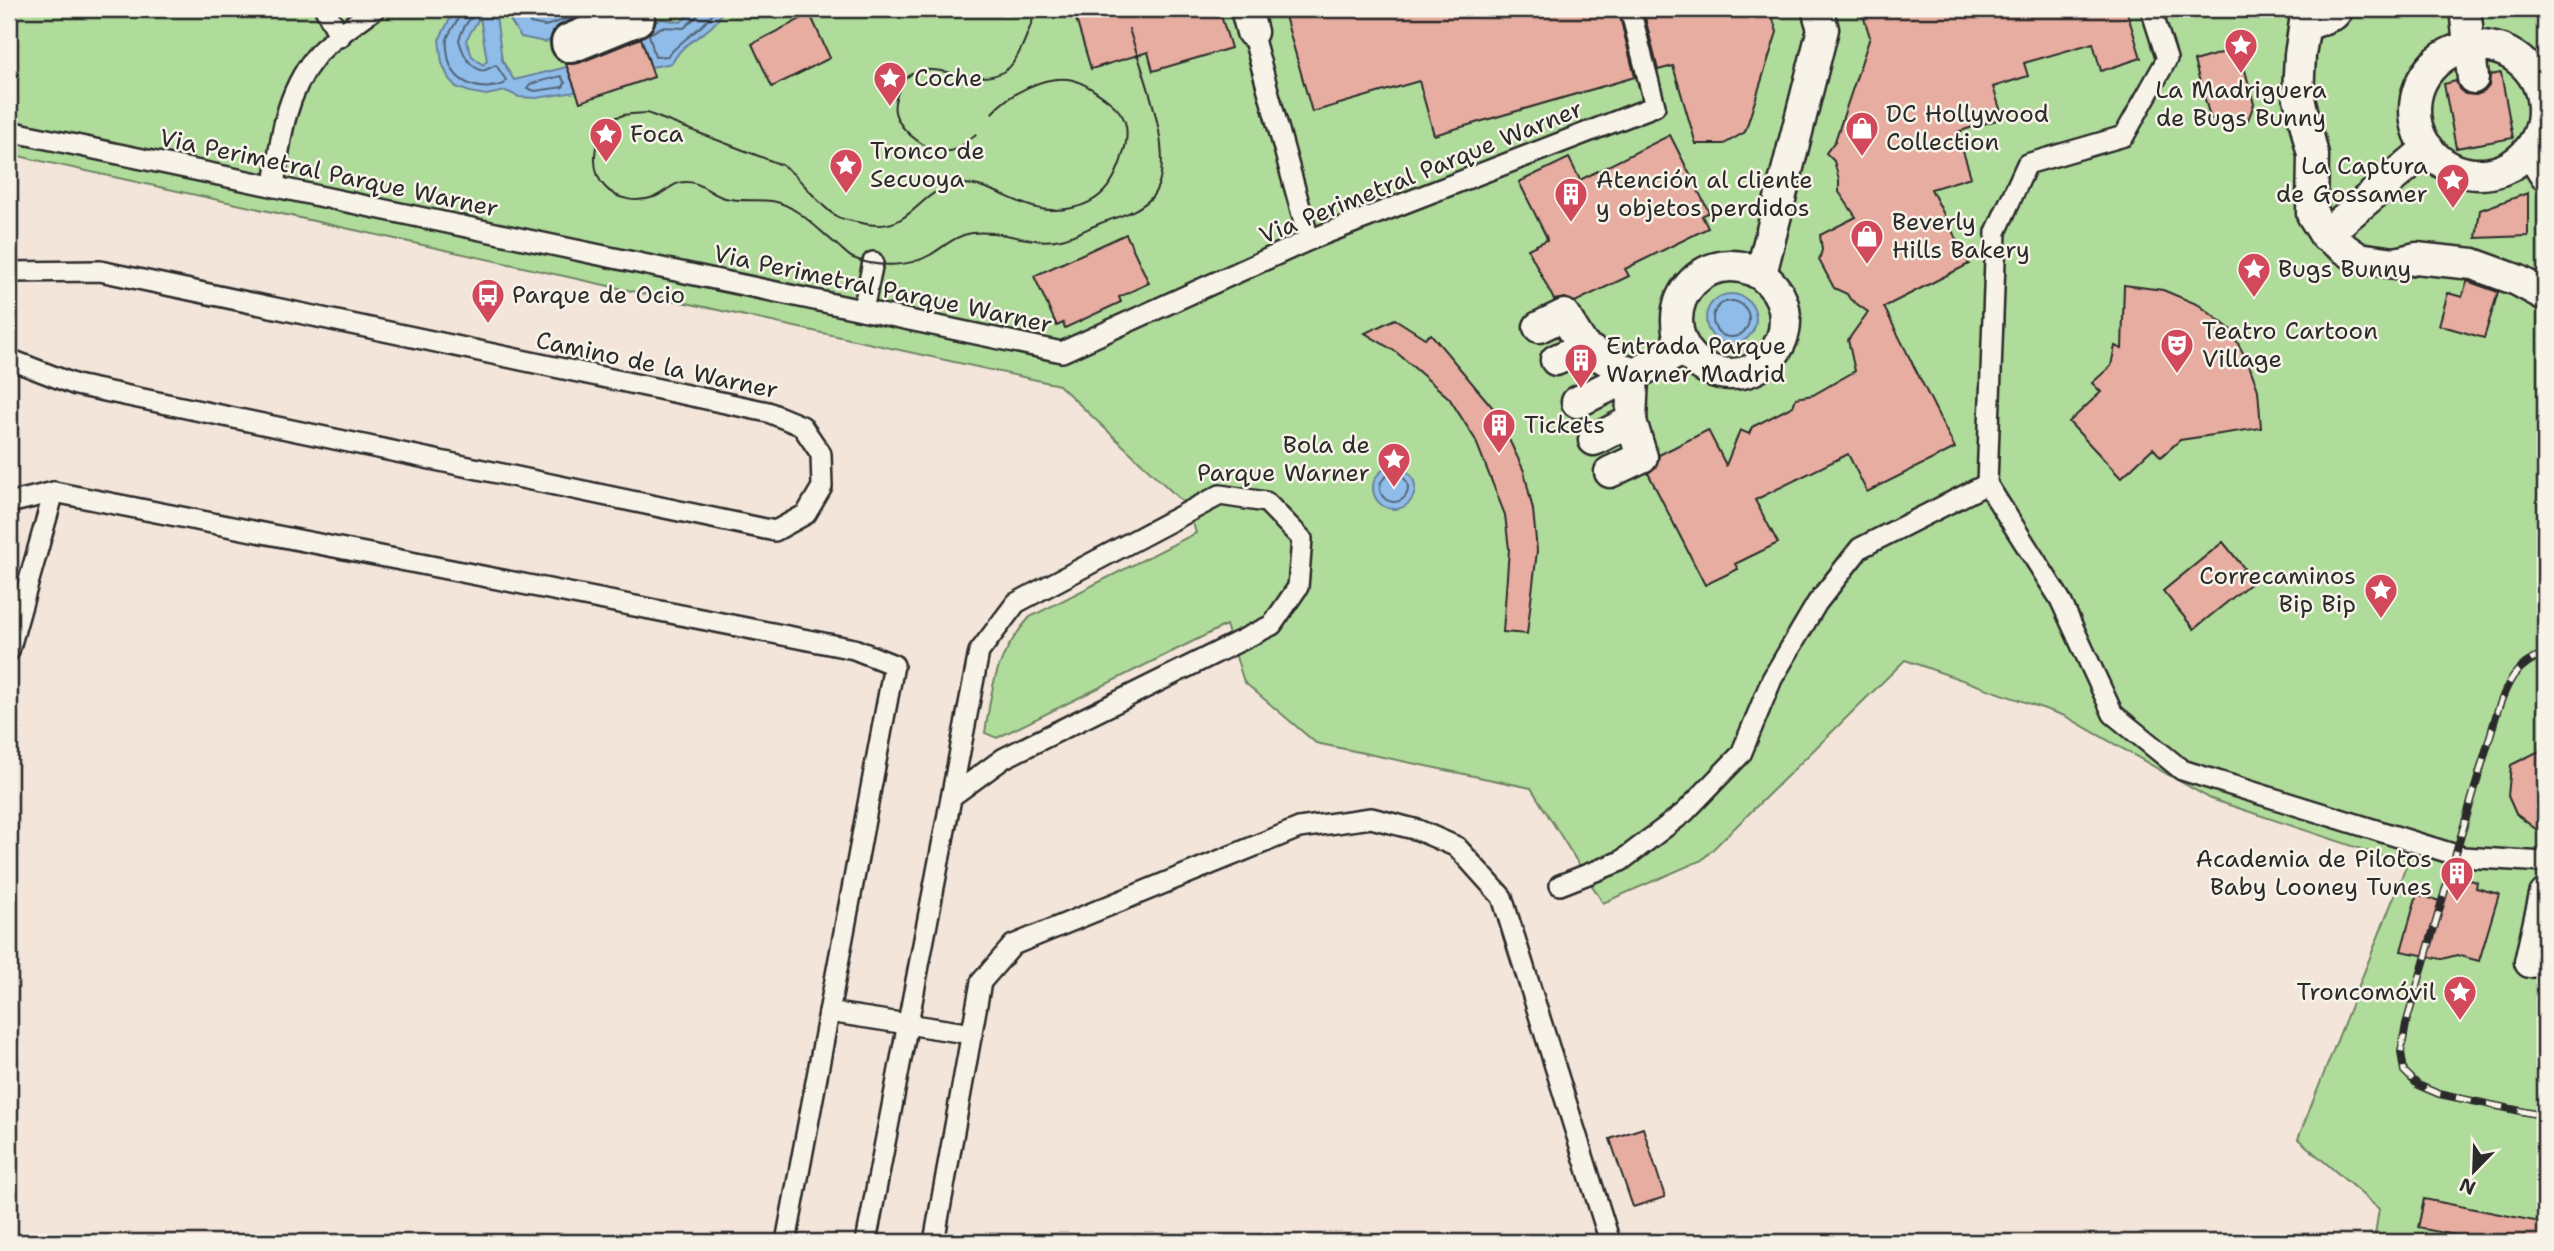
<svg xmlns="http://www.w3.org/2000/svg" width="2554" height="1251" viewBox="0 0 2554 1251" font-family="'Shantell Sans',sans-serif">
	<rect width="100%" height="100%" fill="#f4e5da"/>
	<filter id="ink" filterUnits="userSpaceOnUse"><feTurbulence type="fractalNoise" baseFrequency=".0143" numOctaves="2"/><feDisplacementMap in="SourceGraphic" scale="14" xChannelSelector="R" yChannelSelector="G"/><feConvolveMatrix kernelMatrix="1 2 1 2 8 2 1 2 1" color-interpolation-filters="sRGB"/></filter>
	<g filter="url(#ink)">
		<path fill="#b0dc9b" stroke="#6e8463" stroke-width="2" d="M9,9H2545V1242H2374L2379,1209L2298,1139L2407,864L2211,799L2065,716L1905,660L1702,860L1603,903L1531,788L1316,743L1244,682L1226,625L997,738L985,733C993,682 995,657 1030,617L1196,533L1188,507L1059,385L9,154Z"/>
		<g fill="#90bce9" stroke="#68829d" stroke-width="2" fill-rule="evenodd">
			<path d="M455,9H495L502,60L514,80L567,67L576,92L536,98L519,97L506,91L486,95L470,92L456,87L449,79L442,63L439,40ZM480,17L487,61L483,65L472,56L466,40Z"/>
			<polygon points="508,9 639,9 558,39 545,42 521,37 508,17"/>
			<path d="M693,9H722C720,27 694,37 682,49C678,53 675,58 672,63L651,67L639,31L661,19L681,22Z"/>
			<circle cx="1731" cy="319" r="25"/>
			<circle cx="1394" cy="488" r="21"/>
		</g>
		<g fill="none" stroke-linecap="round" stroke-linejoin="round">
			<g stroke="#536577" stroke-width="2">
				<path d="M461,9C460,20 451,28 447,39C446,44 447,50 448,56C452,83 479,93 504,84L506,80L496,65L483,71C469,67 463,54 459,40C463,27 471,12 486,14L488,9"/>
				<polyline points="523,9 530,23 545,26 598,9"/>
				<path d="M699,9L697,16L684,28L662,27L649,34L655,57L668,56C680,40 709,25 715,9"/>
				<polygon points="561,76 565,83 563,87 535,91 527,88 530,84"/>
				<circle cx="1731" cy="319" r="18"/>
				<circle cx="1394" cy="488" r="14"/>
			</g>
		</g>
		<g fill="#e6ada0" stroke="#2b2b2b" stroke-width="2">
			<polygon points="1073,9 1219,9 1231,48 1153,71 1148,52 1091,69"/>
			<polygon points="1283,9 1618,9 1635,77 1434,135 1419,81 1312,112"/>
			<polygon points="1643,9 1770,9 1777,32 1745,132 1724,144 1696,144 1673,66 1658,70"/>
			<polygon points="1861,9 2126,9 2141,58 2101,71 2093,43 2024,63 2028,76 1993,87 2003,118 1957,132 1971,177 1931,189 1969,264 1884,307 1955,448 1867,492 1848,454 1755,500 1778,543 1735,564 1738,569 1705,585 1648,473 1656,467 1659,455 1708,430 1726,465 1740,430 1749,434 1752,427 1793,406 1796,398 1813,395 1855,371 1848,340 1868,312 1850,299 1847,294 1834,288 1819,260 1822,250 1820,235 1856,217 1839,192 1839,180 1834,161 1826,153 1835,141 1870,37"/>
			<polygon points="810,14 830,58 772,87 752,44"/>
			<polygon points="641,38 654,77 580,102 566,64 579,63"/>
			<polygon points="2239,48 2254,104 2248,120 2224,126 2210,117 2194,61"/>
			<polygon points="2501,73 2513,138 2456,148 2444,84 2456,81 2459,89 2465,94 2476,95 2484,92 2489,86 2490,75"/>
			<polygon points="1670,135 1709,212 1702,216 1708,228 1625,269 1629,276 1575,302 1565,298 1554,300 1528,249 1547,240 1546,236 1519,182 1569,158 1580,180"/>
			<polygon points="2528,193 2528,236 2476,238 2480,210"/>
			<polygon points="1126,234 1149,283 1119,297 1121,302 1065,328 1063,323 1057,326 1034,276"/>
			<polygon points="2467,281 2498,292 2484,338 2439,325 2448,293 2462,297"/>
			<polygon points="2124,285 2163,290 2199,305 2230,329 2248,362 2258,390 2261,428 2180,440 2161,457 2153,448 2121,478 2069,422 2101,392 2092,383 2111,366 2115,346 2122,349"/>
			<polygon points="1395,319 1425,338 1431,334 1509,427 1505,431 1524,471 1533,510 1537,551 1527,634 1503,632 1509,549 1505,515 1475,439 1449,398 1396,352 1365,333"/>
			<polygon points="2223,542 2244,568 2241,570 2252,582 2194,629 2163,591"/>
			<polygon points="2545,748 2545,836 2516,814 2508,796 2511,765"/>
			<polygon points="2450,874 2477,882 2476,888 2499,894 2479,961 2457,955 2442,959 2401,951 2417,894 2442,902"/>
			<polygon points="1643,1128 1665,1197 1633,1207 1610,1139"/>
			<polygon points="2424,1199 2545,1223 2545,1242 2492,1242 2418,1228"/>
		</g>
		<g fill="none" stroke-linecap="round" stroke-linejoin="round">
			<defs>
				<g id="service">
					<polyline points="325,9 340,37"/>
					<polyline points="1252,32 1309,240"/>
					<polyline points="9,131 1062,352 1309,240 1655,106 1630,9"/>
					<path d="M274,187C280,139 285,94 316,56C328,41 359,21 375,9"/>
					<polyline points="9,272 100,271 768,412 802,426 821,454 822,487 806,514 775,531 76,385 9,359"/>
					<polyline points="863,310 873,262"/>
					<polyline points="1987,484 1996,232 2027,164 2124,136 2167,59 2151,9"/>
					<polyline points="9,503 54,492"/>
					<polyline points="9,651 54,492 854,649 894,665 786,1242"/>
					<polyline points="1560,885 1621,861 1685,812 1741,754 1772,679 1817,603 1860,548 1987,484 2060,599 2113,714 2182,770 2463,857 2545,862"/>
					<polyline points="829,1012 972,1034"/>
					<polyline points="866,1242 979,652 1016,603 1220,495 1266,502 1302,539 1298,587 1272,625 1004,758 952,796"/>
					<polyline points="934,1242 981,982 1013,945 1299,828 1371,818 1418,830 1457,847 1502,897 1610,1242"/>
				</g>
				<g id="pedestrian">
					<polyline points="1246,9 1252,32"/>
					<polyline points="2307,9 2300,55 2298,94 2313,155 2312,214 2325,235 2358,258 2395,263 2416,258 2473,264 2517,280 2545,295"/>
					<polyline points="2465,9 2473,78"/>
					<polyline points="2305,26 2334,14 2338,9"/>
					<circle cx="2479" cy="110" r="64"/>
					<polyline points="2530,151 2545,175"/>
					<polyline points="2325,235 2428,148"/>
					<circle cx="1731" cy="320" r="54"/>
					<polyline points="1761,274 1823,29 1817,9"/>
					<polyline points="1539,327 1564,315 1584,347"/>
					<polyline points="1556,360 1584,347 1633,375 1631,421 1594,440"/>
					<polyline points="1577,402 1685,349"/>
					<polyline points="1610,472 1642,457 1631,421"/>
					<polyline points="2530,962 2545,895"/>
				</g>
				<polyline id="minor" points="571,43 635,17"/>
			</defs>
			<use href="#service" stroke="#2b2b2b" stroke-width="24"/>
			<use href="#pedestrian" stroke="#2b2b2b" stroke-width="35"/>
			<use href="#minor" stroke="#2b2b2b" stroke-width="44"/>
			<use href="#service" stroke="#f7f3e8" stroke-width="19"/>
			<use href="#pedestrian" stroke="#f7f3e8" stroke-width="30"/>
			<use href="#minor" stroke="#f7f3e8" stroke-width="38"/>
			<g stroke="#2b2b2b" stroke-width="2">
				<path d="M992,113C1009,94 1045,74 1073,80C1085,83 1095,91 1105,98C1113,104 1122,112 1125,122C1128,132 1126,145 1123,154C1113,190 1095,208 1056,210C1024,212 996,185 965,184C915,184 917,236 861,223C853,221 843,220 836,216C815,203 804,179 782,165L647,113C635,114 622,113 611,120C593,134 589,171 605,187C617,200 637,203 654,197C666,193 673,181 687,182C702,182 711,195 725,198C741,202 756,199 772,201C797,205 818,230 837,245C842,249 848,256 853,258C876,268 909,267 930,255C944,247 956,235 972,233C1001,229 1032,246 1061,239C1075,236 1088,228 1101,223C1117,217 1140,211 1152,197C1180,161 1141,69 1129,29"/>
				<path d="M976,134C969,139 963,147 954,150C933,157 900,133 895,112C893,103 898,90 903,82C923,51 972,91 1005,71C1020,61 1030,25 1037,9"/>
			</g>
			<defs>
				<path id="rail" d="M2545,653C2515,666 2509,679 2498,709L2406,1024L2401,1052L2404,1071L2418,1085L2439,1094L2545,1116"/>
			</defs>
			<use href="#rail" stroke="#2b2b2b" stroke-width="8"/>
			<use href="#rail" stroke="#f7f3e8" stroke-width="5" stroke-dasharray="16" stroke-linecap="butt"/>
		</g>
	</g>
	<defs>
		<symbol id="sight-pin" viewBox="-11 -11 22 30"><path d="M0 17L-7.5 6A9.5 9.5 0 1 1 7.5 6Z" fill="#d1495b" stroke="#f7f3e8"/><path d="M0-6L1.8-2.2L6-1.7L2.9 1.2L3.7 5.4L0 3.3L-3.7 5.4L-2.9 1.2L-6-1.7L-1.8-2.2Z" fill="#fff"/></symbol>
		<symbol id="shop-pin" viewBox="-11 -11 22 30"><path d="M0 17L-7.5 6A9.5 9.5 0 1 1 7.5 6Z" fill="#d1495b" stroke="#f7f3e8"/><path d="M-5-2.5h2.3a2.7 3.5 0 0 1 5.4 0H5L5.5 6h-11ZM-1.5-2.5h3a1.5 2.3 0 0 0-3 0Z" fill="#fff"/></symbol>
		<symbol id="building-pin" viewBox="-11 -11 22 30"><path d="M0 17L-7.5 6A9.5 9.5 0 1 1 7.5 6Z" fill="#d1495b" stroke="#f7f3e8"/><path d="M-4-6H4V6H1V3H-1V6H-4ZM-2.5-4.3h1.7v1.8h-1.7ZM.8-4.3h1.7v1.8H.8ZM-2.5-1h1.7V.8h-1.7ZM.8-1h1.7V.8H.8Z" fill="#fff"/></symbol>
		<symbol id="bus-pin" viewBox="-11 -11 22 30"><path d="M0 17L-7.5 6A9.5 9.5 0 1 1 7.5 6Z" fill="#d1495b" stroke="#f7f3e8"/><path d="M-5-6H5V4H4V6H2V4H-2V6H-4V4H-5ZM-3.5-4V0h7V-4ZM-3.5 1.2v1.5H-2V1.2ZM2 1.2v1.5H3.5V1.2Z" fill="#fff"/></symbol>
		<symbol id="theatre-pin" viewBox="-11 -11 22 30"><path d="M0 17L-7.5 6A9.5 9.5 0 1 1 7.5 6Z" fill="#d1495b" stroke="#f7f3e8"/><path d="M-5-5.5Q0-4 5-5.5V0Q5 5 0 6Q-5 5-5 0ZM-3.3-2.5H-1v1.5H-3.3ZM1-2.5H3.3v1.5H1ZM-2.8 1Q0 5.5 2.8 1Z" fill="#fff"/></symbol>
	</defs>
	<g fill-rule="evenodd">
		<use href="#sight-pin" x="2222" y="26" width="38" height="52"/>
		<use href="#sight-pin" x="871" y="59" width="38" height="52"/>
		<use href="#shop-pin" x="1843" y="109" width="38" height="52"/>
		<use href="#sight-pin" x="587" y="115" width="38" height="52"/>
		<use href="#sight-pin" x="827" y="146" width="38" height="52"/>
		<use href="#sight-pin" x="2434" y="161" width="38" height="52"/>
		<use href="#building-pin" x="1552" y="175" width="38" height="52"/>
		<use href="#shop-pin" x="1848" y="217" width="38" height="52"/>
		<use href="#sight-pin" x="2235" y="250" width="38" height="52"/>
		<use href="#bus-pin" x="469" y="276" width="38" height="52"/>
		<use href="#theatre-pin" x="2158" y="326" width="38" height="52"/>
		<use href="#building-pin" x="1562" y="341" width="38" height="52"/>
		<use href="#building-pin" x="1480" y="406" width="38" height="52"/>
		<use href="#sight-pin" x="1375" y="440" width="38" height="52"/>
		<use href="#sight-pin" x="2362" y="571" width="38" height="52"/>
		<use href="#building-pin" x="2438" y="854" width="38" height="52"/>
		<use href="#sight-pin" x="2441" y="973" width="38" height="52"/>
	</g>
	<g text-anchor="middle" stroke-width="5" stroke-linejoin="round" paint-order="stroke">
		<g font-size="24" fill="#2b2b2b" stroke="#f7f3e8" text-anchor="start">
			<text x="914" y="86">Coche</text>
			<text x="2241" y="98" text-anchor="middle">La Madriguera<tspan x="2241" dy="28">de Bugs Bunny</tspan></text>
			<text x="1886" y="122">DC Hollywood<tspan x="1886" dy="28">Collection</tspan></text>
			<text x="630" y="142">Foca</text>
			<text x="870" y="159">Tronco de<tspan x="870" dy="28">Secuoya</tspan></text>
			<text x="2428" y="174" text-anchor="end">La Captura<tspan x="2428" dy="28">de Gossamer</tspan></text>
			<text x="1596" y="188">Atención al cliente<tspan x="1596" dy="28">y objetos perdidos</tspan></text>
			<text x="1892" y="230">Beverly<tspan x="1892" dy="28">Hills Bakery</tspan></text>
			<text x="2278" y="277">Bugs Bunny</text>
			<text x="512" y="303">Parque de Ocio</text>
			<text x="2202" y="339">Teatro Cartoon<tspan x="2202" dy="28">Village</tspan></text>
			<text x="1606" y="354">Entrada Parque<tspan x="1606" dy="28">Warner Madrid</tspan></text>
			<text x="1524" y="433">Tickets</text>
			<text x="1370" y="453" text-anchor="end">Bola de<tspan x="1370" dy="28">Parque Warner</tspan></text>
			<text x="2356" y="584" text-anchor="end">Correcaminos<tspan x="2356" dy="28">Bip Bip</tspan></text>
			<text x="2432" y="867" text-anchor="end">Academia de Pilotos<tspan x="2432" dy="28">Baby Looney Tunes</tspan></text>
			<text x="2436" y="1000" text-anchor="end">Troncomóvil</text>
		</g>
		<g font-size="24" fill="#2b2b2b" stroke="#f7f3e8">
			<text transform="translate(1421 172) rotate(-22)" y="8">Via Perimetral Parque Warner</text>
			<text transform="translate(329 173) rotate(12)" y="8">Via Perimetral Parque Warner</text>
			<text transform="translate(883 289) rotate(12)" y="8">Via Perimetral Parque Warner</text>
			<text transform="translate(657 365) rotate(12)" y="8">Camino de la Warner</text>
		</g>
	</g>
	<rect width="2554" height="1251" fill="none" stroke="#f7f3e8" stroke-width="35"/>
	<rect x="18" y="18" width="2519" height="1216" fill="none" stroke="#2b2b2b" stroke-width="2.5" filter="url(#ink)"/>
	<g transform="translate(2474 1171) rotate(203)" stroke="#f7f3e8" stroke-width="5" paint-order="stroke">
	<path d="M0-5L12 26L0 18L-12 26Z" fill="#2b2b2b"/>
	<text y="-10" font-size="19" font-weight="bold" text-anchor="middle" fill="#2b2b2b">N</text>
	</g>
</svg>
